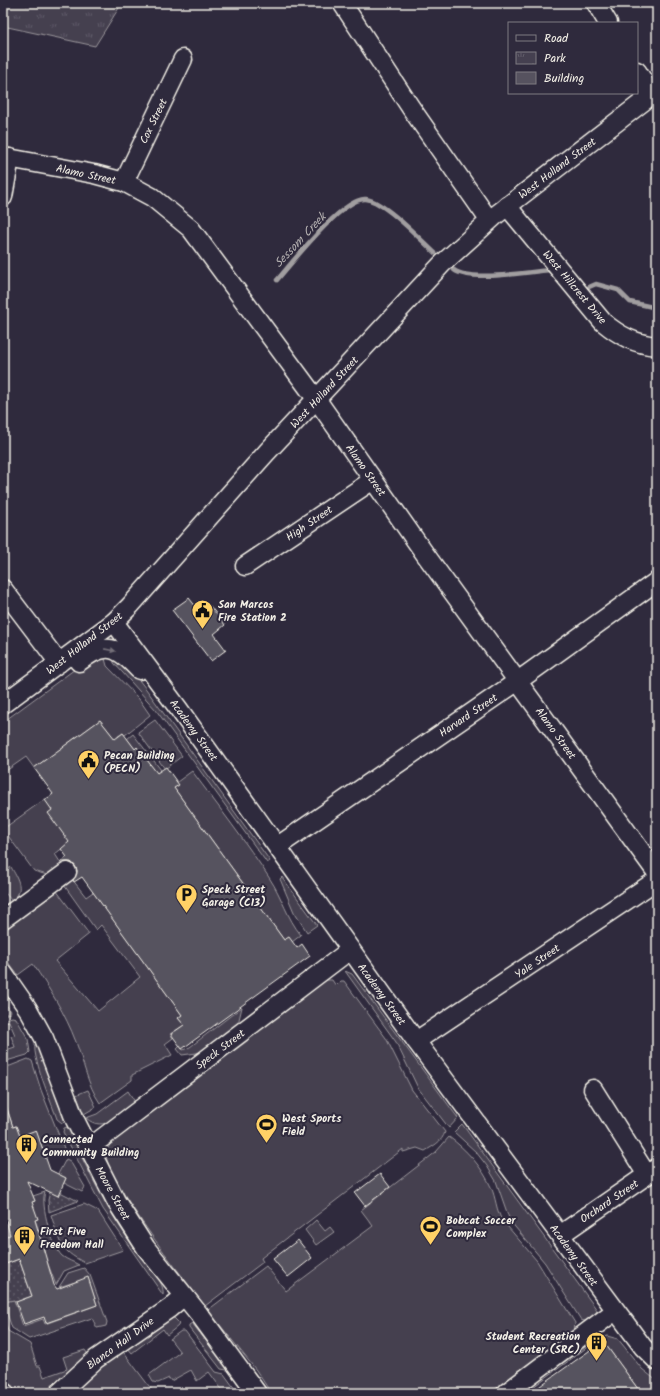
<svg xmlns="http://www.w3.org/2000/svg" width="660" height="1396" viewBox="0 0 660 1396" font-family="Kalam,sans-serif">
	<defs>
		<pattern id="park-tufts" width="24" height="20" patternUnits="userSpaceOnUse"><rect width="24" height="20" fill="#454050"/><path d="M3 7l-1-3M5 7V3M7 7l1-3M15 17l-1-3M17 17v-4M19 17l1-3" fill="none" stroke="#605c69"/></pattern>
		<pattern id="garden-dots" width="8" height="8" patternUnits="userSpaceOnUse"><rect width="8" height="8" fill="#454050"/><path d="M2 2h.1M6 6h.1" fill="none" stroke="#605c69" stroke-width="1.8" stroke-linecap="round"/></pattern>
	</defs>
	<rect width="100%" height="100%" fill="#2f2a3d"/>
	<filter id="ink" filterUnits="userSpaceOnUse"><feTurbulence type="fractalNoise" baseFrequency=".025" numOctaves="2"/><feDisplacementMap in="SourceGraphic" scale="8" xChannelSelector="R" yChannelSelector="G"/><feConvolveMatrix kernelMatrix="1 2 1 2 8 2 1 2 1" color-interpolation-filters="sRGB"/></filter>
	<g filter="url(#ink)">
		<g fill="#454050" stroke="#9c989c">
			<polygon points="104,655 107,666 139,699 150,715 125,735 123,733 118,736 117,742 100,720 34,768 26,757 3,773 3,722 90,658"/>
			<polygon points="113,656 135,675 146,689 270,861 267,863 156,710 114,663"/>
			<polygon points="155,720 182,756 165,769 138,732"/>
			<polygon points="133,734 161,770 55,854 62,865 47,875 34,871 3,829 45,799 152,767 137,747 135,749 127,739"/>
			<path d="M192,771C218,806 246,842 270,879C282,897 287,918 301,935L292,942L284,940L174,788L178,785L177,782Z"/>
			<path d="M11,867C18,879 25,890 12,901L5,893L3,894V873Z"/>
			<polygon points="282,877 317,925 307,932 294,912 280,879"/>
			<path d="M72,879L86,897L93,892L182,1015L178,1018L184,1025L170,1034L173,1038L165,1044L172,1055L132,1075V1080L100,1103C87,1084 84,1063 76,1042C65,1013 50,990 33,964L18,975L3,956V928L56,890L89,934L55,961L98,1011L140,977L101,925L96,930L64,885Z"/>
			<polygon points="345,971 352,974 455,1114 458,1118 449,1128 418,1088 396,1042"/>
			<path d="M326,980H332L336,986L341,981H344L386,1038L412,1090L445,1132C442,1142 433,1146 425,1151L417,1148L403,1152V1149L261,1258L263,1262L205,1306C186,1281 102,1176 106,1151L113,1140Z"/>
			<polygon points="3,1001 11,1011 10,1013 3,1015"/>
			<polygon points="242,1007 238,1024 211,1051 182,1055 177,1049 180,1046 183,1050 190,1047"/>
			<polygon points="12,1017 16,1018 28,1039 30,1052 27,1055 3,1062 3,1051 15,1047 11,1036 15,1035 9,1021 3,1023 3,1020"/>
			<path d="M36,1042L65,1122L62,1123L57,1119C53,1106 29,1051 36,1042Z"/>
			<polygon points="28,1059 32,1061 41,1090 64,1148 63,1151 46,1157 36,1131 20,1136 16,1126 13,1127 6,1105 3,1104 3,1066 10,1066"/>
			<polygon points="88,1090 96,1107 84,1114 76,1095"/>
			<path d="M128,1091L135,1102C121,1114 104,1134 86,1118L97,1114Z"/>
			<polygon points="462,1124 597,1310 595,1316 588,1322 581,1320 545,1263 510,1221 496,1181 487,1166 476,1152 454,1132"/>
			<path d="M68,1127C87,1171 111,1217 140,1256C148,1266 165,1281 163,1295L103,1209L63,1132L64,1128Z"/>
			<path d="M449,1137C467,1150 482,1167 491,1187C496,1198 496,1210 502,1220L537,1261L575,1323L574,1330L491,1393H271L256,1370L208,1310L266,1266L286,1291L373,1226L361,1210L436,1152Z"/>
			<polygon points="66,1159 70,1161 85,1187 82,1192 64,1183 66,1178 58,1174"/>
			<path d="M45,1192C40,1205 52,1246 62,1256C67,1260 74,1262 79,1265L64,1271L56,1285L44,1254L43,1242L35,1220L37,1219L32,1202L35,1201L33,1196Z"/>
			<path d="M84,1204L98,1211L123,1250L85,1263C58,1249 60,1242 51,1215Z"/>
			<polygon points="316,1220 325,1231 330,1227 334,1232 316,1245 305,1230"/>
			<polygon points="84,1268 90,1275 107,1322 106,1326 97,1328 92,1318 29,1339 12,1328 3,1302 14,1300 23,1326 43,1319 45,1324 97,1305 88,1278 59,1287 68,1273"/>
			<path d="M3,1317L8,1331L30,1344L37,1366H40L44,1377L67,1369L63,1357L85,1350L89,1356L49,1390C33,1396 18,1389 3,1384Z"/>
			<polygon points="171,1318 174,1318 179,1323 178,1326 167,1335 163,1329 132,1353 127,1347"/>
			<polygon points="192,1323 228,1369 227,1370 221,1369 189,1328 189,1325"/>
			<polygon points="181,1331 185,1331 216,1372 224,1374 235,1389 233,1393 221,1393 223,1391 209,1372 197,1381 191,1370 171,1381 169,1378 158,1383 153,1382 149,1375 180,1352 170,1339"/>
			<polygon points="607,1336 618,1339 642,1369 657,1381 657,1392 641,1393 603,1341 597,1343 595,1340"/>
			<polygon points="588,1345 589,1346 525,1393 521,1393"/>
			<polygon points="121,1349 152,1390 146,1393 70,1393"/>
		</g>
		<polygon fill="url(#park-tufts)" stroke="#9c989c" points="3,3 122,3 95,46 3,26"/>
		<g fill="url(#garden-dots)" stroke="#9c989c">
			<polygon points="50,1192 60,1192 78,1201 49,1212 48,1200"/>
			<polygon points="3,1209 10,1235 3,1237"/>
			<polygon points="19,1259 32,1296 16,1302 14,1300 3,1302 3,1265"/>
		</g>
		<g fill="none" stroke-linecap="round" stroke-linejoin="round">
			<g stroke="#a19ea0" stroke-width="4.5">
				<path d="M454,270C469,282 530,272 549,270L552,273"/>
				<path d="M277,280C291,264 344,196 366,199C385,202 420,239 435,253"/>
				<polyline points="589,287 596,284 618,290 630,302 657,308"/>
			</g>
		</g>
		<g fill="#56525f" stroke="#f4f1e8">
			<polygon points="189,598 201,613 210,606 225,625 214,634 226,650 211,661 172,610"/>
			<polygon points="100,720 115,739 123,733 135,749 137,747 157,773 166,767 179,785 174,788 284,940 289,937 297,948 302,944 310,956 182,1049 171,1034 184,1025 178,1018 182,1015 82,877 74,882 73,880 77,871 75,866 71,862 60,862 67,857 61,849 69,842 48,813 52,810 45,800 53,794 34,768"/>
			<polygon points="3,1103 5,1103 13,1127 16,1126 20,1136 36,1130 50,1170 66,1178 58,1196 27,1181 35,1201 32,1202 38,1219 35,1220 54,1285 57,1289 88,1277 97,1305 46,1323 44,1317 24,1324 16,1302 32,1296 19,1259 3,1265 3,1237 10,1235 3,1209"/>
			<polygon points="380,1174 390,1187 365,1206 355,1193"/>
			<polygon points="298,1240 312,1258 288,1277 273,1259"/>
			<polygon points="603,1341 641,1393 531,1393 544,1383"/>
		</g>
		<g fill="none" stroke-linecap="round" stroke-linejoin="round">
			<defs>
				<g id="minor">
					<polyline points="342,3 411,108 489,220"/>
					<polyline points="596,3 608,23"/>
					<polyline points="637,71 652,95"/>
					<polyline points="3,157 94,174 124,182 152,197 191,229 317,400 425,554 657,873"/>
					<polyline points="124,182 183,59"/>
					<polyline points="3,197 10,158"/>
					<path d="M507,206L603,322C620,336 635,344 657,346"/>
					<polyline points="245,566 373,480"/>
					<polyline points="3,589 59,663"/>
					<polyline points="114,622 178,708 416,1041 643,1347 657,1361"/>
					<path d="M79,662C106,641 117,646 139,670"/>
					<polyline points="3,704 114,622 130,606 267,452 442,264 496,215 657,91"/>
					<polyline points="278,846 518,681 657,581"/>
					<polyline points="3,919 67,872"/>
					<polyline points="3,973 28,1009 44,1038 75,1120 116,1201 146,1248 199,1314 257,1393"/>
					<polyline points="416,1041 657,880"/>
					<polyline points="593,1089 647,1175"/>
					<polyline points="89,1148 350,950"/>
					<polyline points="560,1235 657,1168"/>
					<polyline points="3,1392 5,1393"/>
					<polyline points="59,1393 96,1359 170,1308 184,1296"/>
					<polyline points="506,1393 615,1311"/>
				</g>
			</defs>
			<use href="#minor" stroke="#f4f1e8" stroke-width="21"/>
			<use href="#minor" stroke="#2f2a3d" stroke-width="18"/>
		</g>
		<defs><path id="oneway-solid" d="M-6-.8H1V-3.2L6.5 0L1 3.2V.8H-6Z"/></defs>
		<use fill="#747079" href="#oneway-solid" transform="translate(110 650) rotate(11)"/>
	</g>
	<defs>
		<symbol id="civic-pin" viewBox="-11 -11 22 30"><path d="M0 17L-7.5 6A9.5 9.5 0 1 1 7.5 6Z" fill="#ffd166" stroke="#2f2a3d"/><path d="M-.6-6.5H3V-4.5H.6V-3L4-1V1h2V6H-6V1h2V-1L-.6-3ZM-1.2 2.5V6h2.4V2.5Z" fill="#111"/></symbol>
		<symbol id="parking-pin" viewBox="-11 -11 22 30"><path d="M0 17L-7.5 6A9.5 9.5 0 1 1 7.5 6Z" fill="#ffd166" stroke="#2f2a3d"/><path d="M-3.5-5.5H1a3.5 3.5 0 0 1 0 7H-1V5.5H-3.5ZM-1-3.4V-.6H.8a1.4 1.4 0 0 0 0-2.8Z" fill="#111"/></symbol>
		<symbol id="stadium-pin" viewBox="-11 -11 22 30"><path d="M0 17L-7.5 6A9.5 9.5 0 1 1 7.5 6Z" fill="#ffd166" stroke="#2f2a3d"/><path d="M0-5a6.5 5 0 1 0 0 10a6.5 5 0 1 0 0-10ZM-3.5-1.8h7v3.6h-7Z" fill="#111"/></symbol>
		<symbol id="building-pin" viewBox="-11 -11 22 30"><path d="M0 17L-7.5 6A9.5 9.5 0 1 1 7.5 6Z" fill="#ffd166" stroke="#2f2a3d"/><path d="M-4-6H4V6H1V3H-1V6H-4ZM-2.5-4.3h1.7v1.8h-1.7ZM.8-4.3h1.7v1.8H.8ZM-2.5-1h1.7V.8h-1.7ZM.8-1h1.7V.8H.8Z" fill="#111"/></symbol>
	</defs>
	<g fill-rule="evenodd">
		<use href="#civic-pin" x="190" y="598" width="25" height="34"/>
		<use href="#civic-pin" x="76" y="748" width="25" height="34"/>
		<use href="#parking-pin" x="174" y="882" width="25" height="34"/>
		<use href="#stadium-pin" x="254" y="1112" width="25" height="34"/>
		<use href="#building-pin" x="14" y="1132" width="25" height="34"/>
		<use href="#stadium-pin" x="418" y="1214" width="25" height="34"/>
		<use href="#building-pin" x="12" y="1224" width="25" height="34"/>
		<use href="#building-pin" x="584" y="1330" width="25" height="34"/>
	</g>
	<g text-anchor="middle" stroke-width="4" stroke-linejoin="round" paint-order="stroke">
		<g font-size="11" fill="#f4f1e8" stroke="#2f2a3d">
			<text transform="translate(153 121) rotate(-64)" y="4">Cox Street</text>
			<text transform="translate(557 168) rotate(-37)" y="4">West Holland Street</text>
			<text transform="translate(86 174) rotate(12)" y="4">Alamo Street</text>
			<text transform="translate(575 287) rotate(50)" y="4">West Hillcrest Drive</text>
			<text transform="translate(324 392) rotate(-47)" y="4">West Holland Street</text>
			<text transform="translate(366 470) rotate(55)" y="4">Alamo Street</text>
			<text transform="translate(309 523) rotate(-34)" y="4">High Street</text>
			<text transform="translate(84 643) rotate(-38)" y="4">West Holland Street</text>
			<text transform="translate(468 715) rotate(-34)" y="4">Harvard Street</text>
			<text transform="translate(194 730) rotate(54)" y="4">Academy Street</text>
			<text transform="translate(556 733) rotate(54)" y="4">Alamo Street</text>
			<text transform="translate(537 961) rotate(-34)" y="4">Yale Street</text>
			<text transform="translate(382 994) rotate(54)" y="4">Academy Street</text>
			<text transform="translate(220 1049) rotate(-37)" y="4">Speck Street</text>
			<text transform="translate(113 1193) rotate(61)" y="4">Moore Street</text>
			<text transform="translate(609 1201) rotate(-34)" y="4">Orchard Street</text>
			<text transform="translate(574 1255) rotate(54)" y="4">Academy Street</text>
			<text transform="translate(120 1343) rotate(-36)" y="4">Blanco Hall Drive</text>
		</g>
		<g font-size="11" font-weight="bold" fill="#f4f1e8" stroke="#2f2a3d" text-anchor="start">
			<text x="218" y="608">San Marcos<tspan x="218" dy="13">Fire Station 2</tspan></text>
			<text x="104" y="759">Pecan Building<tspan x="104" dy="13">(PECN)</tspan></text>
			<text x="202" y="893">Speck Street<tspan x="202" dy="13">Garage (C13)</tspan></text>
			<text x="282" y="1122">West Sports<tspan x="282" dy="13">Field</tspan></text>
			<text x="42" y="1143">Connected<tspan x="42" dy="13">Community Building</tspan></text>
			<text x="446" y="1224">Bobcat Soccer<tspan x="446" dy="13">Complex</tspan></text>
			<text x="40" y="1235">First Five<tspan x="40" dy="13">Freedom Hall</tspan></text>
			<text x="580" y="1340" text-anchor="end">Student Recreation<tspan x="580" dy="13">Center (SRC)</tspan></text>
		</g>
		<g font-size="12" font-style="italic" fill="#b6b2b2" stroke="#2f2a3d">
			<text transform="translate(300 240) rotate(-47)" y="4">Sessom Creek</text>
		</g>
	</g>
	<rect width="660" height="1396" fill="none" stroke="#2f2a3d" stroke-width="16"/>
	<rect x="8" y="8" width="644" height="1380" fill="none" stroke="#f4f1e8" stroke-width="1.5" filter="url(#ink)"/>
	<rect x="508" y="22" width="130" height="72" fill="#2f2a3d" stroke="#7e7a81"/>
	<rect x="516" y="35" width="20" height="6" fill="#2f2a3d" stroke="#7e7a81"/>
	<text x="544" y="42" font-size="12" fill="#f4f1e8">Road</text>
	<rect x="516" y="52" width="20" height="12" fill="url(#park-tufts)" stroke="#7e7a81"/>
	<text x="544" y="62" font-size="12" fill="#f4f1e8">Park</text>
	<rect x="516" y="72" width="20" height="12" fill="#56525f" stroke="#7e7a81"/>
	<text x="544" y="82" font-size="12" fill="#f4f1e8">Building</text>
</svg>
